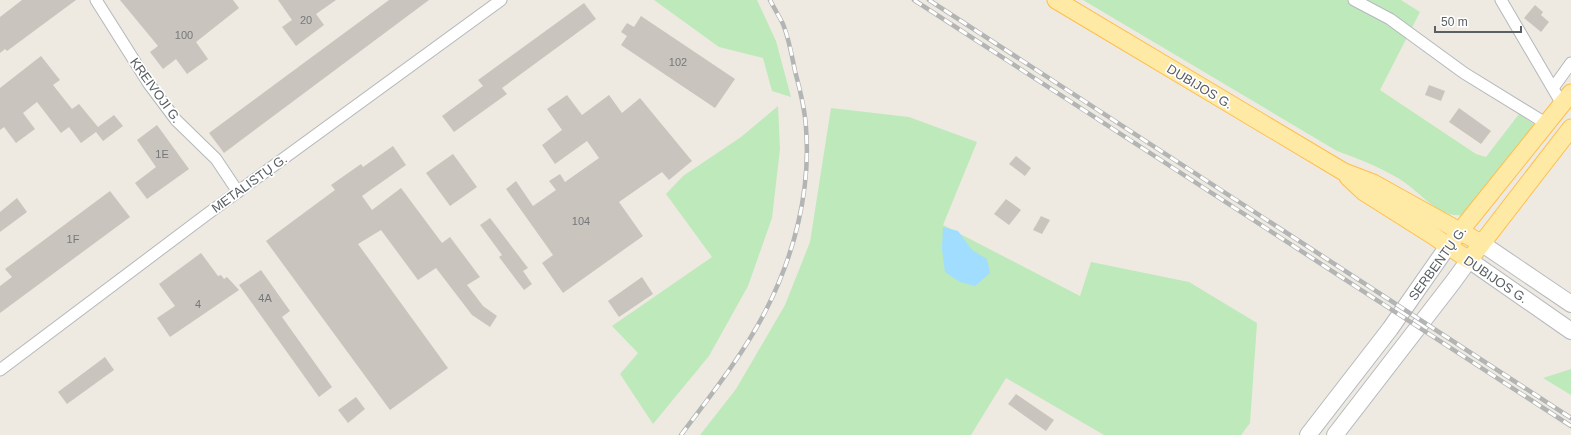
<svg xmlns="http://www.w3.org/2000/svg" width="1571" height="435" viewBox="0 0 1571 435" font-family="Helvetica,sans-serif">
	<rect width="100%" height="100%" fill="#eeeae1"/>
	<g fill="#bee9ba">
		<polygon points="654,0 757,0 776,41 791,97 772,91 763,58 719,47"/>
		<path d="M1083,0H1401L1420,12L1380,90L1476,154L1486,157L1519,114L1538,127L1464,215C1437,219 1419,189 1396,177C1377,166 1357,158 1337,151Z"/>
		<polygon points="778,106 780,149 772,218 748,286 709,356 653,424 620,374 638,353 612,326 712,257 666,194 683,176 741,137"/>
		<polygon points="831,108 909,117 977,142 943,225 1080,296 1091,262 1189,282 1257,323 1250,423 1241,435 1104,435 1006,378 971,435 700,435 736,389 785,305 810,242"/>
		<polygon points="1571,369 1571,395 1543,378"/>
	</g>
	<polygon fill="#a0ddff" points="943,227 958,231 972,250 987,259 990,273 975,286 960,282 945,272 942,249"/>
	<g fill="#c9c5be">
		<polygon points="22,0 76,0 7,51 5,49 0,53 0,17"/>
		<polygon points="120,0 233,0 239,8 196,42 208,59 187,74 176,59 163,69 150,52 158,46"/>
		<polygon points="278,0 336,0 316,14 324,25 296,46 282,27 292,20"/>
		<polygon points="389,0 429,0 224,153 209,133"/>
		<polygon points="584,3 596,19 502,88 507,94 454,132 442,116 483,86 478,80"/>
		<polygon points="1535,5 1543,12 1541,15 1549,22 1541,32 1524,18"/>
		<polygon points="641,16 735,79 715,108 621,45 627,36 621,32 627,23 634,27"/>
		<polygon points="41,56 60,80 53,85 72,109 79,104 98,127 114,115 123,126 103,141 96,132 81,143 69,127 61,133 37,102 23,113 35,129 16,143 4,127 0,130 0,88"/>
		<polygon points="1429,85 1445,91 1441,101 1425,95"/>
		<polygon points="567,95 582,115 609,95 622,113 640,98 692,161 669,180 662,172 619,202 643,236 563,293 542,263 553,255 506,189 516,181 533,206 556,190 549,181 560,174 565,182 599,158 587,141 555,164 542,145 562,130 547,109"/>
		<polygon points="1459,108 1491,131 1481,144 1449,122"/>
		<polygon points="157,125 189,169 147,199 135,183 156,167 137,140"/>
		<polygon points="393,146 406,165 362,196 372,210 401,188 442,243 450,237 480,277 467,285 483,306 497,316 490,327 472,315 436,268 418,280 381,230 358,244 448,368 390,410 266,241 335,190 331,185 361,164 363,167"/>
		<polygon points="453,154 477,187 450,206 426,173"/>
		<polygon points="1016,156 1031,168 1025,176 1009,164"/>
		<polygon points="110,191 130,217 0,313 0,286 12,277 5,269"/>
		<polygon points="17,198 27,212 0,232 0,212"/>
		<polygon points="1006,199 1021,210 1009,225 994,214"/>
		<polygon points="1041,216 1050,220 1042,234 1033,230"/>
		<polygon points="490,218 528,268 523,271 532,284 524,290 499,257 502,255 480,225"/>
		<polygon points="201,253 218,276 221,275 224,279 227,277 239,290 170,337 157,318 175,306 159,284"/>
		<polygon points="261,270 290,311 282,317 332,387 319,397 239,285"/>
		<polygon points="642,277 653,294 619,317 608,301"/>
		<polygon points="105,357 114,370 67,404 58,392"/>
		<polygon points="1016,394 1054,420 1046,431 1008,404"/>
		<polygon points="356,397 365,409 348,423 338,410"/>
	</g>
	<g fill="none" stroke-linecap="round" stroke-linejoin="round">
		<defs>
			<g id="minor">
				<polyline points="96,0 149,84 176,120 216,159 238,192"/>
				<polyline points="1354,0 1390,19 1464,73 1547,124"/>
				<polyline points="1501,0 1562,104"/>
				<polyline points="1553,88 1571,63"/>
				<polyline points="0,370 206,215 501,0"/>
			</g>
			<g id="secondary">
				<polyline points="1481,243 1571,304"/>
				<polyline points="1308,435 1390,329 1448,246"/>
				<polyline points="1335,435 1453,282 1469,260 1571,331"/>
			</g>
			<g id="primary">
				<polyline points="1056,0 1344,172 1373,183 1481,243"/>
				<polyline points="1348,177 1364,192 1432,235 1469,260 1571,128"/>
				<polyline points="1453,240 1571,93"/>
			</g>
		</defs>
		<use href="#minor" stroke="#b4b8bd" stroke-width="13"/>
		<use href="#secondary" stroke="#b5b9bf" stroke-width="18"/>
		<use href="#primary" stroke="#ffbe49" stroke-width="19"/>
		<use href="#minor" stroke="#fff" stroke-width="11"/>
		<use href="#secondary" stroke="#fff" stroke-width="16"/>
		<use href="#primary" stroke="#ffeaa5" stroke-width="17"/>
		<defs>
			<g id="rail">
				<polyline points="914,0 1571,426"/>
				<polyline points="929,0 1571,418"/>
				<path d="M681,435C711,395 742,356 765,312C794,256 811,191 806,128C805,108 800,90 795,71C792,56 789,39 783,24C779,16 774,8 770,0"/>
			</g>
		</defs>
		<use href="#rail" stroke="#b3b4b4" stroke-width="4.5"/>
		<use href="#rail" stroke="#fff" stroke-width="3" stroke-dasharray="9" stroke-linecap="butt"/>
	</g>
	<g text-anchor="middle" stroke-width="3.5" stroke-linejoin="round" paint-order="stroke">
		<g font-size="11" fill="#75787a">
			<text x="306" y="24">20</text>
			<text x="184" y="39">100</text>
			<text x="678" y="66">102</text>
			<text x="162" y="158">1E</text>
			<text x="581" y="225">104</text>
			<text x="73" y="243">1F</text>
			<text x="265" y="302">4A</text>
			<text x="198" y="308">4</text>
		</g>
		<g font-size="13" fill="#595f63" stroke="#fff">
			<text transform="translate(1200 86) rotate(31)" y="5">DUBIJOS G.</text>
			<text transform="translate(156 90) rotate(54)" y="5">KREIVOJI G.</text>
			<text transform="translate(249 183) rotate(-36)" y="5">METALISTŲ G.</text>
			<text transform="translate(1437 263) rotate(-54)" y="5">SERBENTŲ G.</text>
			<text transform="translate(1496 279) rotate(34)" y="5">DUBIJOS G.</text>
		</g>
	</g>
	<path d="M1435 26v6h86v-6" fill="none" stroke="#595f63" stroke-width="2"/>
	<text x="1441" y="26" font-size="12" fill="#595f63" stroke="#ffffff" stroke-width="3" paint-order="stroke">50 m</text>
</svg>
